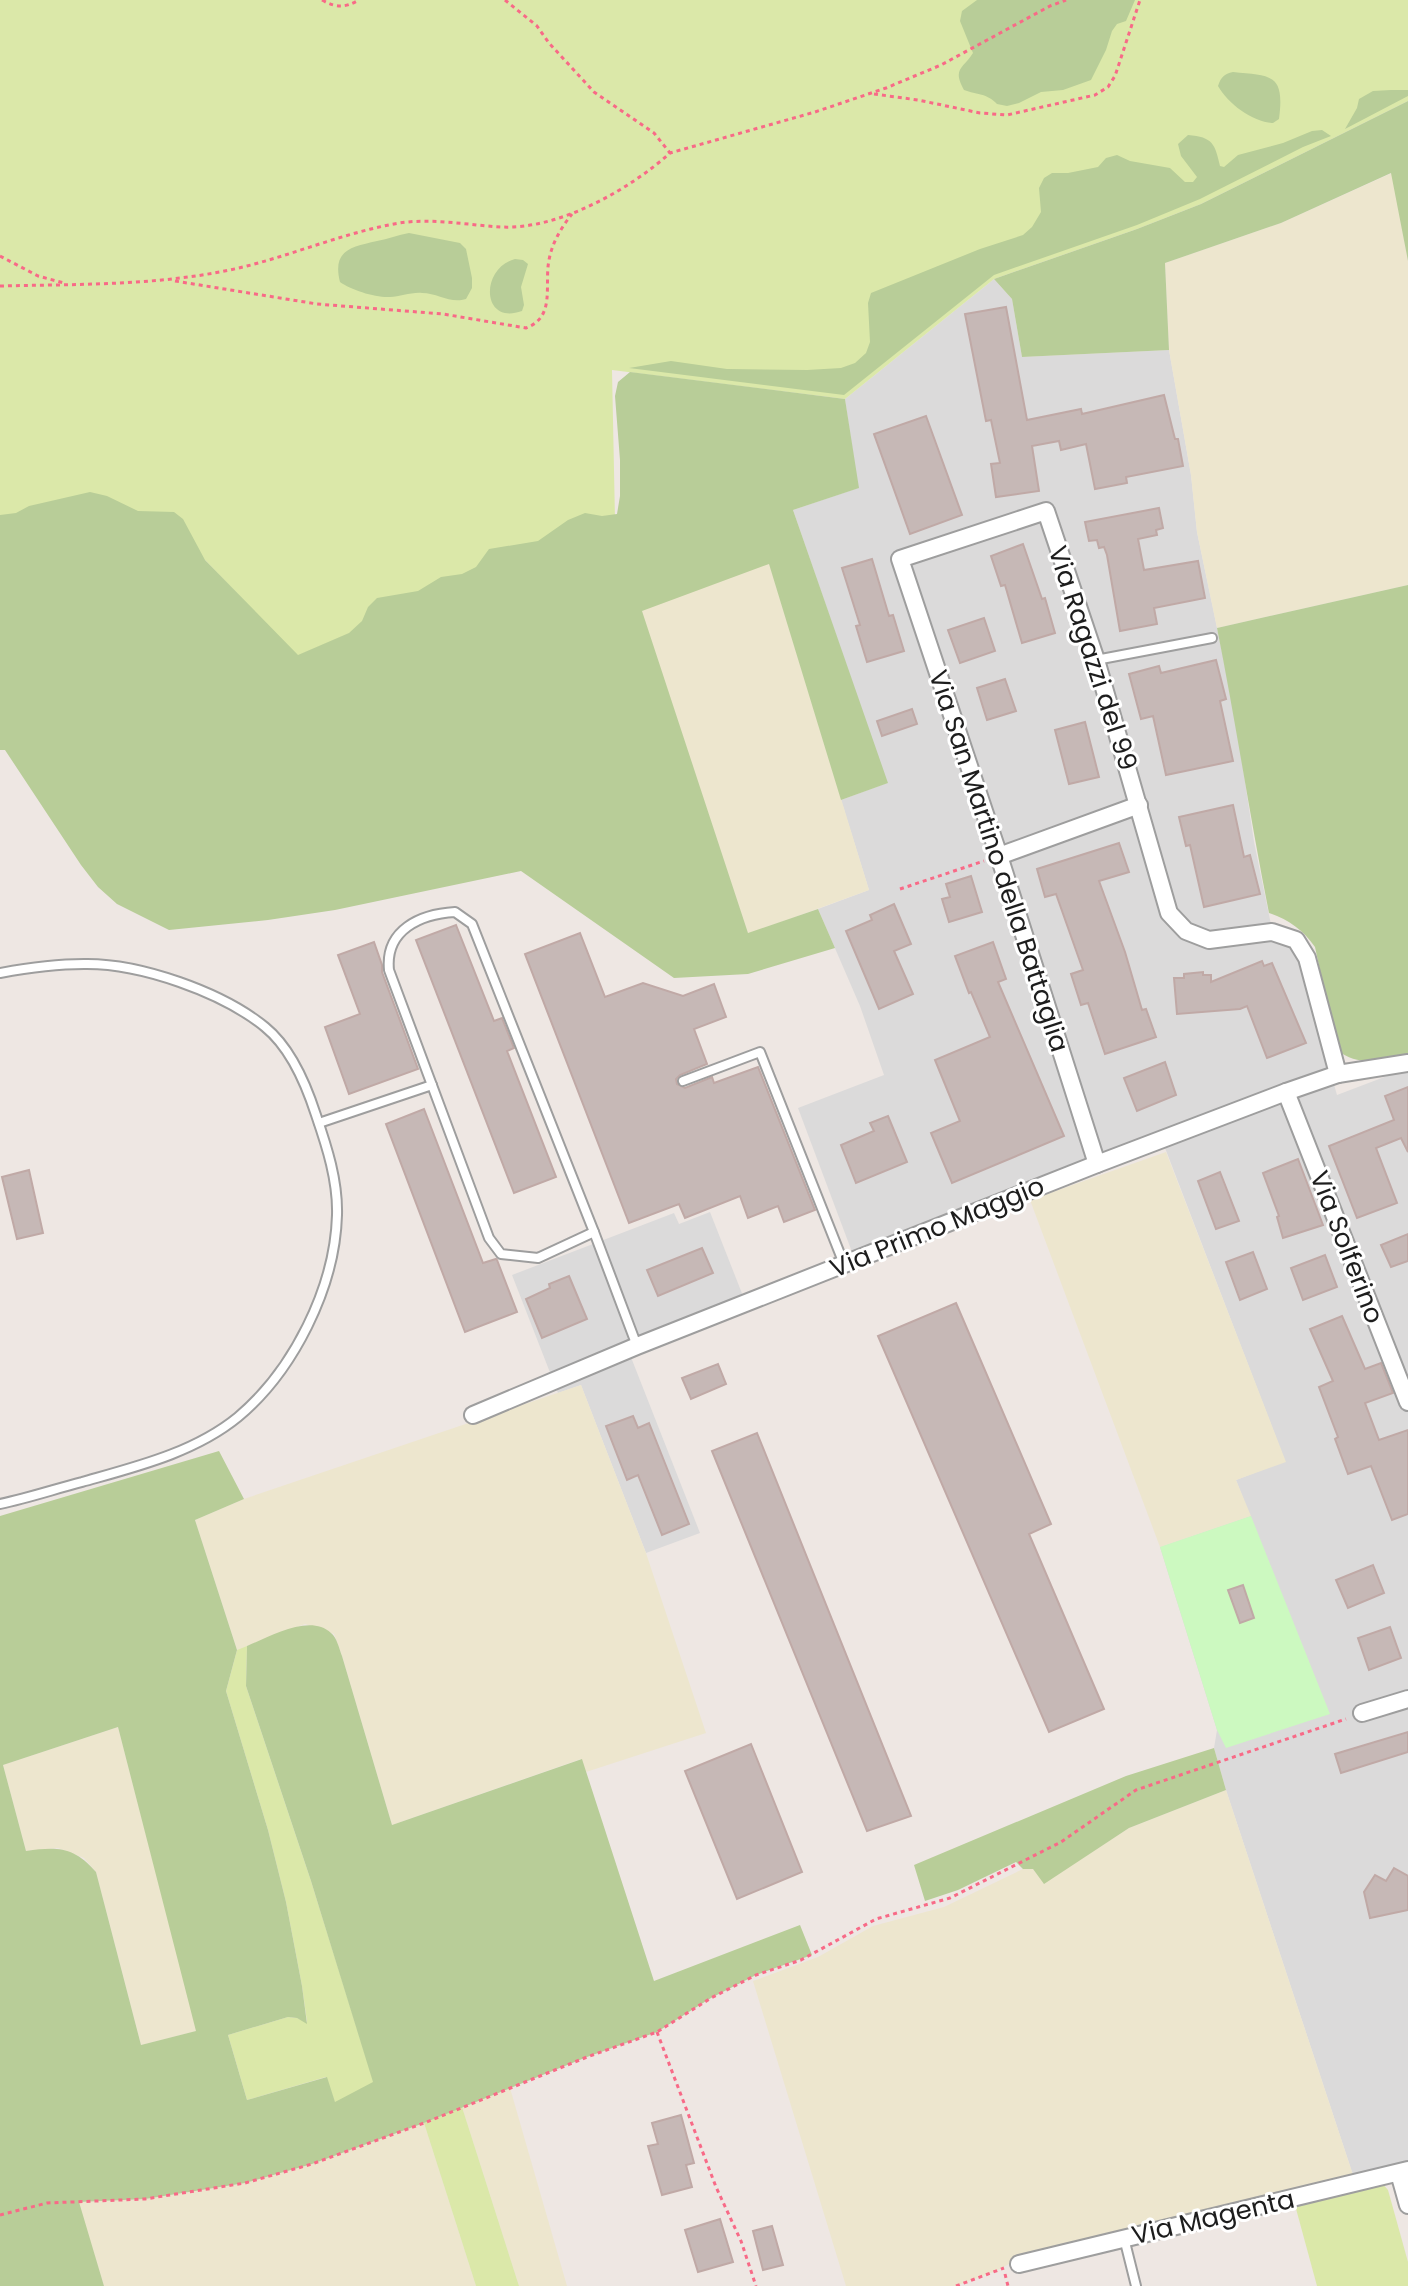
<svg xmlns="http://www.w3.org/2000/svg" width="1408" height="2286" viewBox="0 0 1408 2286" font-family="Poppins,sans-serif">
	<rect width="100%" height="100%" fill="#eee7e3"/>
	<g fill="#dbdada">
		<polygon points="994,279 1012,299 1022,357 1169,350 1191,475 1197,532 1235,714 1254,842 1274,939 1292,942 1299,961 1337,1095 1408,1068 1408,2205 1399,2173 1354,2178 1226,1790 1214,1748 1217,1730 1160,1547 1250,1516 1236,1480 1285,1461 1162,1140 852,1252 798,1108 884,1075 860,1006 818,909 869,890 841,800 887,783 793,510 858,488 845,399"/>
		<polygon points="710,1212 743,1296 625,1342 700,1533 646,1553 581,1385 558,1393 512,1275 674,1213 679,1224"/>
	</g>
	<g fill="#ede6ce">
		<polygon points="1392,173 1408,261 1408,585 1217,628 1197,532 1191,475 1169,350 1165,263 1281,223"/>
		<polygon points="769,563 869,890 748,934 641,610"/>
		<polygon points="1166,1152 1286,1462 1236,1480 1251,1516 1160,1547 1030,1200"/>
		<polygon points="581,1385 646,1553 706,1733 586,1772 581,1759 392,1825 342,1656 334,1634 305,1624 237,1650 195,1520 244,1499"/>
		<polygon points="118,1727 197,2031 141,2045 96,1872 84,1858 58,1848 26,1851 3,1765"/>
		<polygon points="1226,1790 1354,2178 1018,2259 996,2271 956,2286 846,2286 753,1981 818,1957 873,1926 944,1907 1023,1869 1033,1869 1044,1883 1129,1828"/>
		<polygon points="510,2088 567,2286 519,2286 462,2107"/>
		<polygon points="424,2123 476,2286 104,2286 78,2202 145,2199 245,2183 312,2164"/>
	</g>
	<g fill="#dbe8a9">
		<polygon points="0,0 1408,0 1408,101 1201,204 1137,229 994,279 845,399 612,370 615,520 297,656 205,560 0,561"/>
		<polygon points="247,1646 246,1686 311,1881 374,2083 335,2103 326,2077 247,2100 228,2035 288,2017 297,2018 307,2022 302,1986 286,1902 268,1830 226,1691 237,1650"/>
		<polygon points="462,2107 519,2286 476,2286 424,2123"/>
		<polygon points="1381,2182 1388,2190 1408,2262 1408,2286 1317,2286 1295,2205"/>
	</g>
	<g fill="#b8cd98" fill-rule="evenodd">
		<path d="M977,0H1135L1126,21L1117,24L1112,31L1106,50L1091,80L1063,90L1041,92L1019,103L1007,106L997,104C987,93 977,95 964,90C952,68 963,69 973,53L960,21L962,11Z"/>
		<path d="M1233,72C1271,76 1285,73 1279,119L1273,123C1253,122 1228,104 1218,86C1221,77 1224,74 1233,72Z"/>
		<polygon points="1391,90 1408,90 1408,96 1345,129 1357,108 1359,99 1373,91"/>
		<polygon points="1408,101 1408,261 1391,173 1281,223 1165,263 1169,350 1022,357 1012,299 994,279 1137,229 1201,204"/>
		<path d="M1322,130L1331,136L1303,147L1200,199L1137,225L994,275L844,395L629,368L671,361L727,369L807,370L841,368L855,363L866,353L870,342L868,303L871,293L980,249L1023,235L1032,227L1041,212L1039,188L1044,178L1052,173H1068L1098,167L1106,158L1117,155L1130,161L1170,168L1185,182H1193L1197,177L1181,156L1178,144L1188,135C1213,137 1215,144 1220,166L1224,167L1238,155L1283,143L1312,131Z"/>
		<path d="M409,233L460,243L466,249L472,278V288L466,299C450,304 438,293 422,293C411,292 400,297 390,297C376,298 351,290 340,282C332,250 351,247 377,241C388,239 398,235 409,233Z"/>
		<path d="M515,259L523,260L528,264L521,287L524,305L522,311C481,326 480,268 515,259Z"/>
		<polygon points="630,372 845,399 859,488 793,510 888,783 841,800 769,564 642,611 748,933 818,909 835,948 748,974 674,978 521,871 335,910 268,920 169,930 117,904 98,887 81,865 5,750 0,750 0,515 16,513 29,506 90,492 107,496 138,511 174,512 183,519 205,560 298,655 349,633 362,621 368,607 377,598 418,591 441,577 462,574 476,567 489,549 538,541 568,520 585,513 602,516 617,514 620,496 620,460 615,396 618,382"/>
		<path d="M1408,585V1055C1382,1060 1360,1068 1337,1050L1315,947C1303,930 1289,920 1269,913C1250,818 1236,723 1217,628Z"/>
		<path d="M219,1451L244,1499L195,1520L237,1650L226,1691L268,1830L286,1902L302,1986L307,2024L297,2018L288,2017L228,2035L247,2100L327,2077L335,2102L373,2082L311,1881L246,1686L247,1646C269,1637 310,1613 331,1633C337,1638 339,1648 342,1656L392,1825L582,1759L654,1981L800,1925L812,1955L756,1975L711,1998L657,2032L587,2057L424,2123L312,2164L245,2183L145,2199L79,2202L104,2286H0V1516ZM118,1727L196,2031L141,2045L96,1872C73,1846 57,1847 26,1851L3,1765Z"/>
		<polygon points="1214,1748 1226,1790 1129,1828 1044,1884 1033,1869 1023,1869 1016,1862 958,1890 925,1901 914,1865 1126,1776"/>
	</g>
	<polygon fill="#ccf9c0" points="1251,1516 1330,1714 1226,1748 1217,1730 1160,1547"/>
	<g fill="#c6b8b6" stroke="#c0a9a6" stroke-width="2">
		<polygon points="1006,307 1027,420 1081,409 1082,414 1164,395 1175,439 1178,439 1183,466 1126,477 1127,483 1095,489 1086,444 1061,450 1059,441 1032,446 1039,491 996,497 991,464 1000,463 991,420 986,421 965,314"/>
		<polygon points="926,416 962,515 910,534 874,434"/>
		<polygon points="1159,508 1163,528 1156,530 1157,535 1138,539 1144,570 1198,561 1205,598 1154,608 1157,624 1120,631 1107,555 1104,547 1099,548 1097,540 1089,541 1085,522"/>
		<polygon points="1023,544 1042,599 1045,598 1055,633 1022,643 1005,585 1001,586 991,556"/>
		<polygon points="872,559 889,616 893,615 904,651 867,662 856,626 860,625 842,568"/>
		<polygon points="984,618 995,651 960,663 948,630"/>
		<polygon points="1216,660 1226,699 1220,701 1233,761 1166,775 1153,716 1141,719 1129,674 1159,666 1161,673"/>
		<polygon points="1005,679 1016,711 987,720 977,688"/>
		<polygon points="912,709 917,724 882,736 877,721"/>
		<polygon points="1085,722 1099,777 1069,784 1055,730"/>
		<polygon points="1233,805 1244,857 1250,855 1260,894 1204,907 1190,845 1186,846 1179,817"/>
		<polygon points="1119,843 1129,872 1099,881 1125,952 1142,1010 1146,1009 1156,1037 1105,1054 1088,1003 1081,1005 1071,974 1083,970 1056,894 1045,897 1037,869"/>
		<polygon points="971,876 982,912 949,922 942,899 950,897 946,884"/>
		<polygon points="894,904 911,944 894,951 913,994 879,1009 846,931 872,920 870,915"/>
		<polygon points="456,925 494,1021 502,1018 514,1048 507,1051 556,1177 514,1193 416,940"/>
		<polygon points="580,933 605,997 643,983 683,996 714,984 726,1017 694,1029 707,1064 680,1075 676,1079 677,1084 685,1088 712,1077 714,1083 758,1067 815,1210 784,1222 778,1206 748,1218 740,1196 685,1218 679,1204 629,1223 525,954"/>
		<polygon points="374,942 382,965 382,972 418,1069 349,1094 325,1027 360,1014 338,955"/>
		<polygon points="993,942 1006,979 998,982 1064,1136 952,1183 931,1133 960,1121 935,1060 990,1037 971,992 969,993 955,956"/>
		<polygon points="1262,961 1264,966 1272,963 1306,1043 1267,1058 1247,1006 1240,1009 1177,1014 1174,978 1184,978 1184,974 1203,972 1203,975 1211,975 1211,982"/>
		<polygon points="1165,1062 1176,1095 1137,1111 1124,1078"/>
		<polygon points="1408,1087 1408,1152 1401,1138 1376,1148 1397,1203 1357,1218 1329,1146 1394,1120 1385,1096"/>
		<polygon points="424,1109 483,1263 496,1259 497,1260 517,1312 465,1332 386,1124"/>
		<polygon points="888,1116 907,1162 856,1183 841,1145 874,1131 870,1123"/>
		<polygon points="1298,1159 1323,1225 1283,1238 1277,1217 1279,1216 1263,1173"/>
		<polygon points="29,1170 43,1233 17,1239 2,1177"/>
		<polygon points="1220,1172 1239,1221 1216,1229 1198,1181"/>
		<polygon points="1408,1234 1408,1261 1391,1267 1381,1245"/>
		<polygon points="702,1248 713,1273 658,1296 647,1270"/>
		<polygon points="1253,1252 1267,1289 1240,1300 1226,1262"/>
		<polygon points="1325,1255 1337,1287 1303,1300 1291,1268"/>
		<polygon points="569,1276 587,1319 542,1338 526,1299 550,1288 549,1284"/>
		<polygon points="956,1303 1051,1524 1029,1534 1104,1709 1049,1732 878,1336"/>
		<polygon points="1342,1316 1365,1369 1381,1363 1393,1393 1365,1403 1379,1440 1408,1430 1408,1514 1392,1520 1371,1466 1348,1474 1335,1439 1338,1437 1319,1387 1333,1381 1310,1329"/>
		<polygon points="718,1364 726,1384 691,1399 682,1378"/>
		<polygon points="633,1416 638,1428 649,1423 689,1524 662,1535 638,1475 627,1480 606,1426"/>
		<polygon points="757,1433 911,1816 867,1831 712,1451"/>
		<polygon points="1373,1565 1384,1593 1348,1608 1336,1580"/>
		<polygon points="1243,1585 1254,1618 1240,1623 1228,1590"/>
		<polygon points="1390,1627 1401,1658 1369,1670 1358,1638"/>
		<polygon points="1408,1732 1408,1752 1341,1773 1335,1754"/>
		<polygon points="751,1744 802,1872 737,1899 685,1771"/>
		<polygon points="1394,1868 1408,1876 1408,1910 1370,1918 1364,1892 1375,1875 1386,1881"/>
		<polygon points="681,2115 694,2163 686,2165 692,2187 662,2195 648,2146 658,2144 652,2123"/>
		<polygon points="720,2219 733,2262 698,2272 685,2230"/>
		<polygon points="772,2226 783,2265 763,2270 753,2231"/>
	</g>
	<g fill="none" stroke-linecap="round" stroke-linejoin="round">
		<defs>
			<g id="lane">
				<polyline points="1096,660 1212,638"/>
				<path d="M455,912L472,924L594,1232L538,1258L501,1254L489,1238L389,970C385,930 420,914 455,912Z"/>
				<path d="M0,973C27,968 57,964 84,964C140,963 222,992 265,1027C291,1048 306,1084 316,1115C327,1147 338,1181 337,1215C335,1288 293,1371 238,1417C194,1453 135,1467 82,1482C55,1489 28,1498 0,1504"/>
				<polyline points="683,1081 760,1052 844,1264"/>
				<polyline points="319,1123 432,1085"/>
				<polyline points="594,1232 637,1346"/>
				<polyline points="1124,2238 1136,2286"/>
			</g>
			<g id="street">
				<polyline points="999,856 1139,805"/>
				<polyline points="1286,1092 1408,1402"/>
				<polyline points="1097,1164 999,856 900,559 1046,511 1096,660 1169,913 1186,931 1209,940 1272,932 1296,940 1307,958 1338,1074"/>
				<polyline points="473,1415 637,1346 1097,1164 1286,1092 1338,1074 1408,1063"/>
				<polyline points="1362,1713 1408,1699"/>
				<polyline points="1399,2173 1408,2205"/>
				<polyline points="1019,2264 1408,2170"/>
			</g>
		</defs>
		<use href="#lane" stroke="#9e9e9e" stroke-width="12"/>
		<use href="#street" stroke="#9e9e9e" stroke-width="20"/>
		<g stroke="#f86a87" stroke-width="3" stroke-dasharray="4 4" stroke-linecap="butt">
			<path d="M322,0C336,8 345,8 359,0"/>
			<polyline points="505,0 537,26 549,43 594,92 654,133 670,153"/>
			<polyline points="874,94 918,100 980,113 1007,115 1095,95 1108,87 1115,76 1140,0"/>
			<polyline points="0,256 38,276 64,283"/>
			<path d="M175,281L317,304L443,314L526,328C556,317 544,285 549,260C552,243 561,228 572,214"/>
			<path d="M0,286C82,284 167,286 247,266C298,253 347,232 399,223C432,218 468,225 501,227C558,230 629,190 670,153L815,112L886,88L941,65L1050,6L1066,0"/>
			<polyline points="900,889 984,861"/>
			<polyline points="657,2032 716,2187 741,2241 756,2286"/>
			<polyline points="0,2215 47,2203 145,2199 245,2183 312,2164 424,2123 587,2057 657,2032 711,1998 756,1975 801,1960 876,1919 950,1898 1061,1842 1136,1790 1346,1719"/>
			<polyline points="1005,2274 1008,2286"/>
			<polyline points="956,2286 1004,2268"/>
		</g>
		<use href="#lane" stroke="#fff" stroke-width="8"/>
		<use href="#street" stroke="#fff" stroke-width="16"/>
	</g>
	<g text-anchor="middle" stroke-width="6" stroke-linejoin="round" paint-order="stroke">
		<g font-size="26" fill="#1d1d1d" stroke="#fff">
			<text transform="translate(1093 658) rotate(72)" y="9">Via Ragazzi del 99</text>
			<text transform="translate(999 861) rotate(72)" y="9">Via San Martino della Battaglia</text>
			<text transform="translate(937 1227) rotate(-22)" y="9">Via Primo Maggio</text>
			<text transform="translate(1347 1247) rotate(69)" y="9">Via Solferino</text>
			<text transform="translate(1213 2217) rotate(-13)" y="9">Via Magenta</text>
		</g>
	</g>
</svg>
